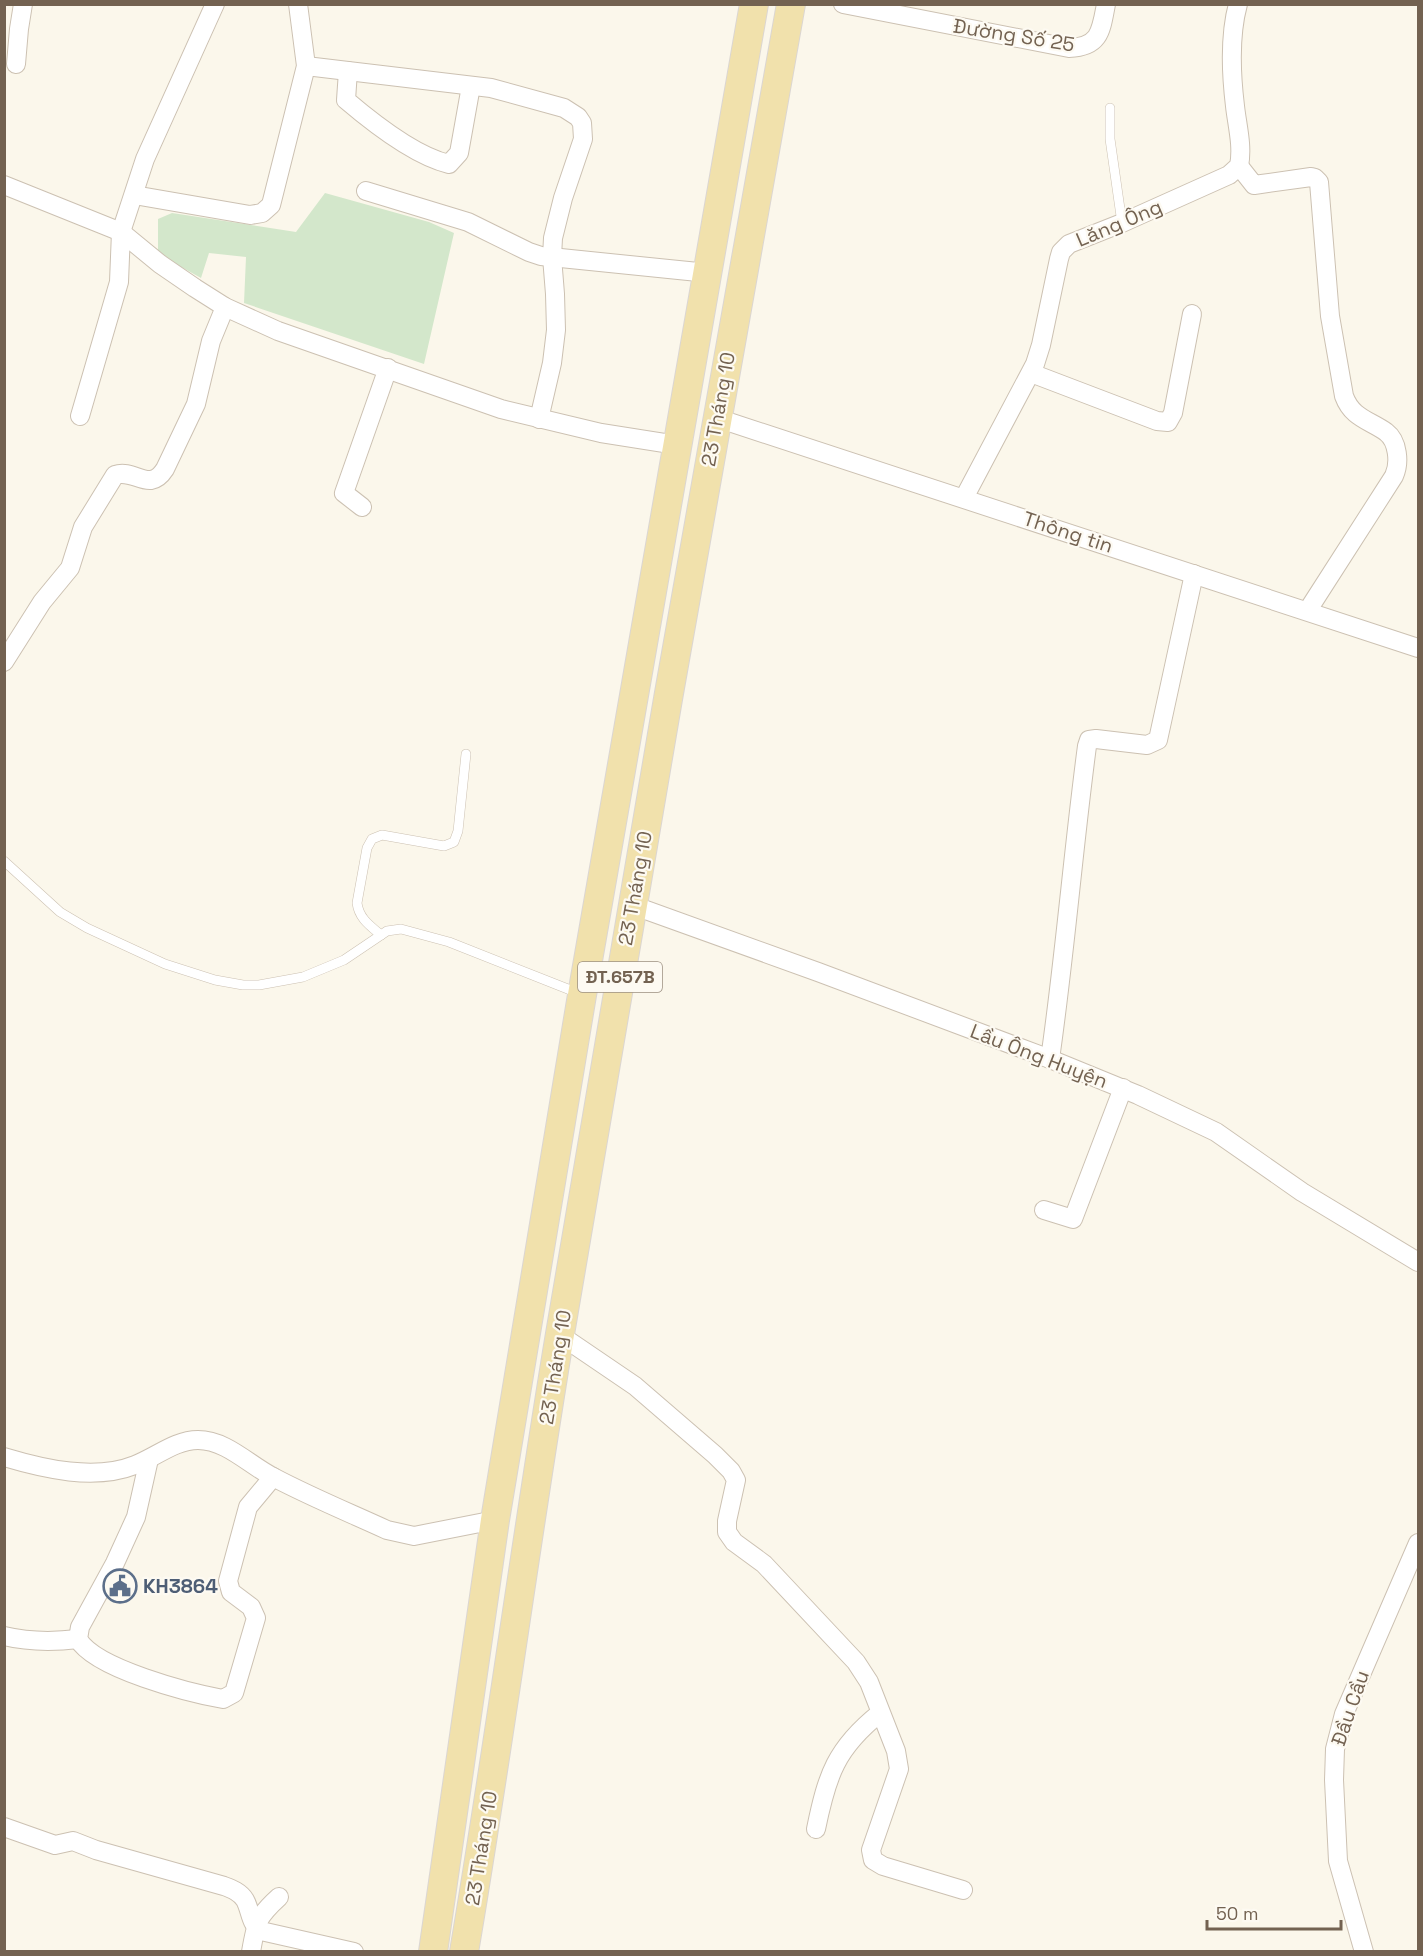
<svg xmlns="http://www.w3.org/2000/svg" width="1423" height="1956" viewBox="0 0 1423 1956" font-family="'Space Grotesk',sans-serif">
	<rect width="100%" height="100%" fill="#fbf7eb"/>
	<polygon fill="#d3e7cb" points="325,193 429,222 454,233 424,364 244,303 246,257 209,253 201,278 158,254 158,219 172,213 296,232"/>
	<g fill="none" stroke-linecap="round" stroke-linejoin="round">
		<defs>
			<g id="lane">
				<polyline points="1110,108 1110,139 1122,223"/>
				<polyline points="4,861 60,912 87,928 165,964 215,980 243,985 259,985 303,977 344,960 387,931 401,929 449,942 578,993"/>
				<path d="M381,935C369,925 359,918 357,903L367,848L372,839L382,835L444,846L454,842L458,831L466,754"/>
			</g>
			<g id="street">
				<path d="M843,4L1069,48C1100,47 1101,31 1106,4"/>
				<polyline points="16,64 19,29 23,4"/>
				<polyline points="306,66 491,88 564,108 578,117 582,123 583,139 563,198 553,238 552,257 555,294 556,330 552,363 539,419"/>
				<path d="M348,71L346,100C373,123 415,156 449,164L459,153L471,86"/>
				<path d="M1239,166L1254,185L1311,177L1315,178L1319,182L1330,316L1344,396C1352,418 1369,420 1386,432C1398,441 1400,463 1394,476L1308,610"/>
				<polyline points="4,185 121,232 160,264 195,288 225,307 278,331 501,409 601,433 677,445"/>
				<polyline points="366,191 468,222 529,252 541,256 708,273"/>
				<polyline points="134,195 250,215 262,213 271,205 306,66 298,4"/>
				<polyline points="1031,373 1157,421 1168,422 1173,413 1192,314"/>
				<polyline points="80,416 119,282 121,232 145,159 215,4"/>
				<polyline points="717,418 1418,648"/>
				<path d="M964,498L1035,364L1041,345L1059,259L1061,252L1069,244L1122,223L1229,175L1239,166C1243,146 1237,125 1235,106C1231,73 1229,37 1238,4"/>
				<polyline points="362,507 344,493 388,368"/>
				<path d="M4,662L42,602L70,568L83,527L115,475C135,468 149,494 165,469L196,404L211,341L225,307"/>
				<polyline points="632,905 818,972 1050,1059 1138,1095 1216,1132 1302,1192 1418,1262"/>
				<path d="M1050,1059C1065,955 1073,851 1087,746L1089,740L1096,739L1147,745L1158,740L1194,574"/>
				<polyline points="1044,1210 1073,1219 1123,1088"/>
				<polyline points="560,1335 635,1386 715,1455 731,1471 736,1480 727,1521 727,1532 734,1542 764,1564 856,1662 869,1682 896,1751 899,1769 871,1850 873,1860 883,1866 963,1890"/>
				<path d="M4,1457C44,1469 95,1481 135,1465C156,1457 175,1440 198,1440C227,1440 250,1466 275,1478C311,1497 350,1513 387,1530L414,1536L495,1520"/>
				<path d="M149,1459L136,1517L115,1563L80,1627L78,1639C95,1669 190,1693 223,1699L234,1693L256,1618L251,1607L231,1592L228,1581L248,1507L273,1477"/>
				<path d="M4,1636C29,1642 53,1642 78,1639"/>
				<path d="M4,1827L55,1845L73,1841L96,1850L224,1886C232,1889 240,1892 245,1900C251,1911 250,1924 261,1931L354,1952"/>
				<path d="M816,1829C827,1775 836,1748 880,1713"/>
				<path d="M251,1952C256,1922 257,1917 279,1897"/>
				<polyline points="1364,1952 1338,1861 1334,1780 1335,1749 1344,1714 1418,1543"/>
			</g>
			<g id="primary">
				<polyline points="433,1952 495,1520 582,995 754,4"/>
				<path d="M464,1952C499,1746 526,1539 560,1334C634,890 711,447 791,4"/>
			</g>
		</defs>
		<use href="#lane" stroke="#ccc1b2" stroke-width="10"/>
		<use href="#street" stroke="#ccc1b2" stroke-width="20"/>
		<use href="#primary" stroke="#dbd6d2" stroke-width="30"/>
		<use href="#lane" stroke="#fff" stroke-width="9"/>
		<use href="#street" stroke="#fff" stroke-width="18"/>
		<use href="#primary" stroke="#f1e1ac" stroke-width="28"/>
	</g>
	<defs>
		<symbol id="civic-ring" viewBox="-11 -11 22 22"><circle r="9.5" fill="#fdfaf2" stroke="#5c6f8a" stroke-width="1.5"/><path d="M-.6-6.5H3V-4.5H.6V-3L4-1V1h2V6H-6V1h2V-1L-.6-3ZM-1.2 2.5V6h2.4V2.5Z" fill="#5c6f8a"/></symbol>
	</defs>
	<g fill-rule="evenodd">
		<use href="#civic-ring" x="101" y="1567" width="38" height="38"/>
	</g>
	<g text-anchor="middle" stroke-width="4.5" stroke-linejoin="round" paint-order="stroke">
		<rect fill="#fdfaf2" stroke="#9c9081" stroke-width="1.5" x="578" y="962" width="84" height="30" rx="4.5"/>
		<g font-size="18" font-weight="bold" fill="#736251">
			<text x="620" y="983">ĐT.657B</text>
		</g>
		<g font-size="20" fill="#736251" stroke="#fdfaf2">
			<text transform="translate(1014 35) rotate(9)" y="7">Đường Số 25</text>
			<text transform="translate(1119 223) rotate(-23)" y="7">Lăng Ông</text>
			<text transform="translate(718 409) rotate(-80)" y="7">23 Tháng 10</text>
			<text transform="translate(1068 532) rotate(18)" y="7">Thông tin</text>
			<text transform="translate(635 888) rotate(-80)" y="7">23 Tháng 10</text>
			<text transform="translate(1039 1056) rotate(21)" y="7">Lầu Ông Huyện</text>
			<text transform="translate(555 1367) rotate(-81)" y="7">23 Tháng 10</text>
			<text transform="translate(1350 1708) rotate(-71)" y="7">Đầu Cầu</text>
			<text transform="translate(481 1848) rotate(-81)" y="7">23 Tháng 10</text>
		</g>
		<g font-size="20" font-weight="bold" fill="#4e5e75" stroke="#fdfaf2" text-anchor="start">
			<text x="143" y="1593">KH3864</text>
		</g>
	</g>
	<rect width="1423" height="1956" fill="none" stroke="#736251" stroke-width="12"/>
	<path d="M1207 1920v9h134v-9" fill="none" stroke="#736251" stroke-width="3"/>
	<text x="1216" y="1920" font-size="18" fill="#736251" stroke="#fdfaf2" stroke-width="4.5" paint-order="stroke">50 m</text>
</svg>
